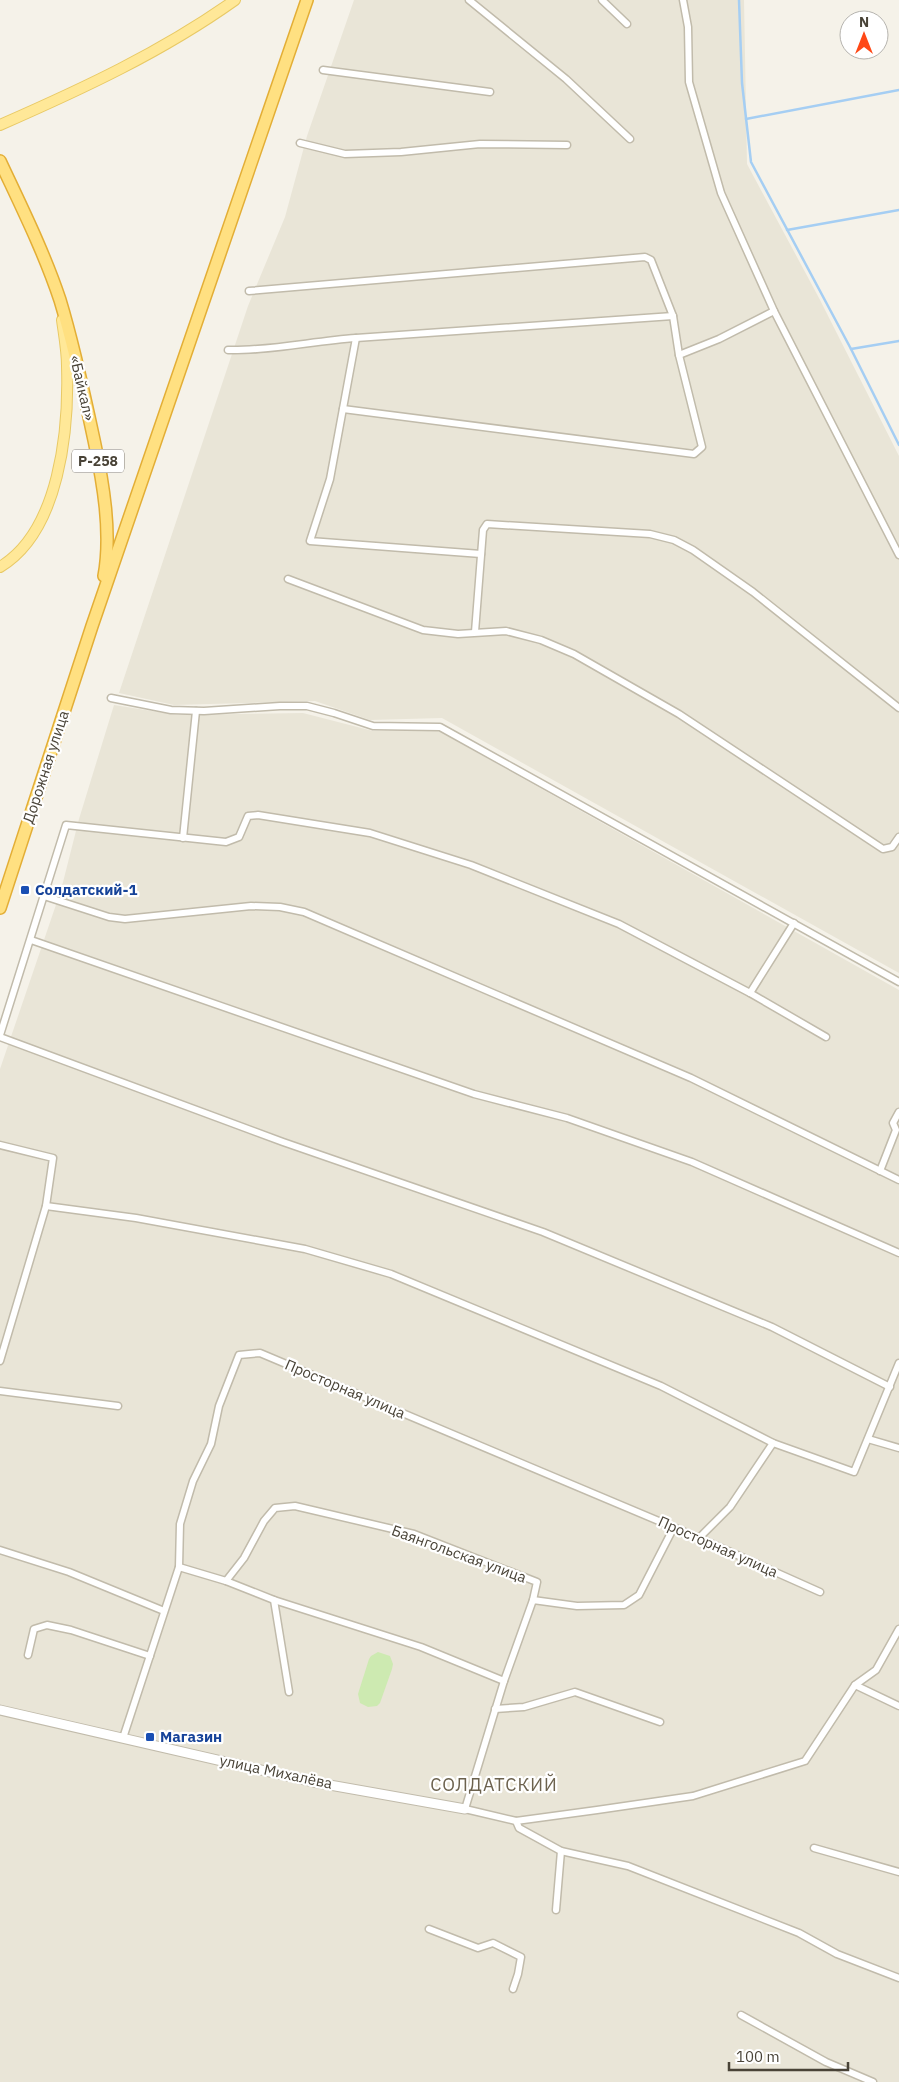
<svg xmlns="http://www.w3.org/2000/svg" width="899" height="2082" viewBox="0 0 899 2082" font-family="'IBM Plex Sans',sans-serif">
	<rect width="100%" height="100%" fill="#f5f2e9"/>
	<g fill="#e9e5d7">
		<polygon points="354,0 744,0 747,164 819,298 899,456 899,973 442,718 370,720 315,701 174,705 119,693 248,306 285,217 307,136"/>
		<polygon points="114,705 177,715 303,713 373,731 437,730 899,990 899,2082 0,2082 0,1069 61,890 79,819"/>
	</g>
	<polygon fill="#cdeab1" points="378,1652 390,1656 393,1664 392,1669 380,1703 377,1706 368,1707 360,1703 358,1694 369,1659 371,1656"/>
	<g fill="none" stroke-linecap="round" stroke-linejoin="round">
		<g stroke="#a5cef3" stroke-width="2.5">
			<polyline points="739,0 742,83 751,162 851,349 899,445"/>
			<polyline points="746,119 899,90"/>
			<polyline points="787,230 899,210"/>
			<polyline points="851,349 899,341"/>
		</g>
		<defs>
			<g id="minor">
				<polyline points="469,0 566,79 630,139"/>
				<polyline points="602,0 627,24"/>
				<polyline points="683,0 688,27 689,82 721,193 774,311 899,555"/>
				<polyline points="323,70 490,92"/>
				<polyline points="300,143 345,154 401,152 480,144 567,145"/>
				<polyline points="249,291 645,257 651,260 673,316 679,355 702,447 694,454 343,409"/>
				<polyline points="356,338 330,479 310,541 481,554"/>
				<path d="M228,350C271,351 313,341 356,338L673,316"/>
				<polyline points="679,355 719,339 774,311"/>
				<polyline points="288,579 423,630 458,634 506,631 541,640 574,654 679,714 883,849 892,847 899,837"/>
				<polyline points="475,632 483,530 487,524 650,534 674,540 693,550 753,592 899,708"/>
				<polyline points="111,698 171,710 204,711 280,706 307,706 334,713 373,726 440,727 899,982"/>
				<polyline points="183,838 196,711"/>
				<polyline points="44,896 109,917 125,919 251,906 280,907 304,912 691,1078 899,1180"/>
				<polyline points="31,940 474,1094 567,1118 692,1162 899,1253"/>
				<polyline points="750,993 794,923"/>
				<polyline points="0,1035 66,825 226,842 239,837 248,816 258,815 370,833 471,865 619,924 750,993 826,1037"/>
				<polyline points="0,1037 283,1142 543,1232 772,1327 890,1387"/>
				<polyline points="0,1145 53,1158 46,1206 0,1361"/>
				<polyline points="880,1171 896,1130 893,1123 899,1112"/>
				<polyline points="46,1206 136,1218 305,1249 391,1274 661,1386 773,1443 854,1472 899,1363"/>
				<polyline points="0,1391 118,1406"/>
				<polyline points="868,1439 899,1448"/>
				<polyline points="674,1527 639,1595 624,1605 577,1606 533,1600 504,1681 465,1809 516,1821 597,1810 693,1796 805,1761 855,1685 876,1670 899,1629"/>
				<polyline points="699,1538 730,1507 773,1443"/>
				<polyline points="0,1550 69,1572 164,1611"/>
				<polyline points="179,1567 226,1581 274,1600 421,1647 504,1681"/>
				<polyline points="226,1581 244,1558 264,1521 275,1508 295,1506 414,1534 537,1582 533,1600"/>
				<polyline points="274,1600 289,1692"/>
				<polyline points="28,1655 34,1629 47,1625 71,1630 150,1656"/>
				<polyline points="855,1685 899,1706"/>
				<polyline points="495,1709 524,1707 575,1692 660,1722"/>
				<polyline points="123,1738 179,1567 180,1524 193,1481 211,1444 219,1406 239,1355 260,1353 699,1538 820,1592"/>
				<polyline points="516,1821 519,1828 561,1851 628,1866 799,1933 837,1954 899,1978"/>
				<polyline points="814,1848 899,1872"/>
				<polyline points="556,1910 561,1851"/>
				<polyline points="429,1929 478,1948 493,1943 521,1957 518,1974 513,1989"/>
				<polyline points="741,2015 826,2062 873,2082"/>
			</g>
			<polyline id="tertiary" points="0,1710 313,1782 465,1809"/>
			<g id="primary">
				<path d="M0,125C82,89 162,52 235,0"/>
				<path d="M0,567C60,531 69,429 67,366C67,351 64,335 62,320"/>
			</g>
			<g id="trunk">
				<path d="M0,161C21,206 44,252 60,300C74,346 84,393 94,440C103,482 112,533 104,576"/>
				<polyline points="0,908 92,626 307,0"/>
			</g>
		</defs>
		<use href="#minor" stroke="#c1bbab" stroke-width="9"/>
		<use href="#tertiary" stroke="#c1bbab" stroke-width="11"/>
		<use href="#primary" stroke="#e8c965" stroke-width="12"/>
		<use href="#trunk" stroke="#e3ae36" stroke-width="14"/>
		<use href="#minor" stroke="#fff" stroke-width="6"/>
		<use href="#tertiary" stroke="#fff" stroke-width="9"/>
		<use href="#primary" stroke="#ffe898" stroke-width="10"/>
		<use href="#trunk" stroke="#ffe081" stroke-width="11"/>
	</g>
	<g fill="#1a4fb4" stroke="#fff" stroke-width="2">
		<rect x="20" y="885" width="10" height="10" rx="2.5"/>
		<rect x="145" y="1732" width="10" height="10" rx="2.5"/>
	</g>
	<g text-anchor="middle" stroke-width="4.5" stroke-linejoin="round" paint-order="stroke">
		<rect fill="#fff" stroke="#807b73" stroke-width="1" x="72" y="449.5" width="52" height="23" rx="4"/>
		<g font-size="14" font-weight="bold" fill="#494337">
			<text x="98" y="466">Р-258</text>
		</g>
		<g font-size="15" fill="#494337" stroke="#fff">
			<text transform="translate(82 388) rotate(77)" y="5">«Байкал»</text>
			<text transform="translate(46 767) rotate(-72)" y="5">Дорожная улица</text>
			<text transform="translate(345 1389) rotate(23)" y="5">Просторная улица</text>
			<text transform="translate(718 1547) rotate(24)" y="5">Просторная улица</text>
			<text transform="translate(459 1554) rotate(20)" y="5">Баянгольская улица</text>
			<text transform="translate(276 1772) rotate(12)" y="5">улица Михалёва</text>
		</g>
		<g font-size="15" font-weight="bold" fill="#164399" stroke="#fff" text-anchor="start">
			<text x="35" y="895">Солдатский-1</text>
			<text x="160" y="1742">Магазин</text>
		</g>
		<g font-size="18" letter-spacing="1" fill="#6c624e" stroke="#fff">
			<text x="494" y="1791">СОЛДАТСКИЙ</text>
		</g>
	</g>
	<g transform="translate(864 35)"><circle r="24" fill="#ffffff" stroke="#b6b4af"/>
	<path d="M0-4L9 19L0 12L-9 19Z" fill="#ff4816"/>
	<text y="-8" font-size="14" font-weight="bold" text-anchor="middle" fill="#494337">N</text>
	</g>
	<path d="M729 2062v8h119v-8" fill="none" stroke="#494337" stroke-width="2.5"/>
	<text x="736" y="2062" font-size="15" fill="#494337" stroke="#ffffff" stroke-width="4" paint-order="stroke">100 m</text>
</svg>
